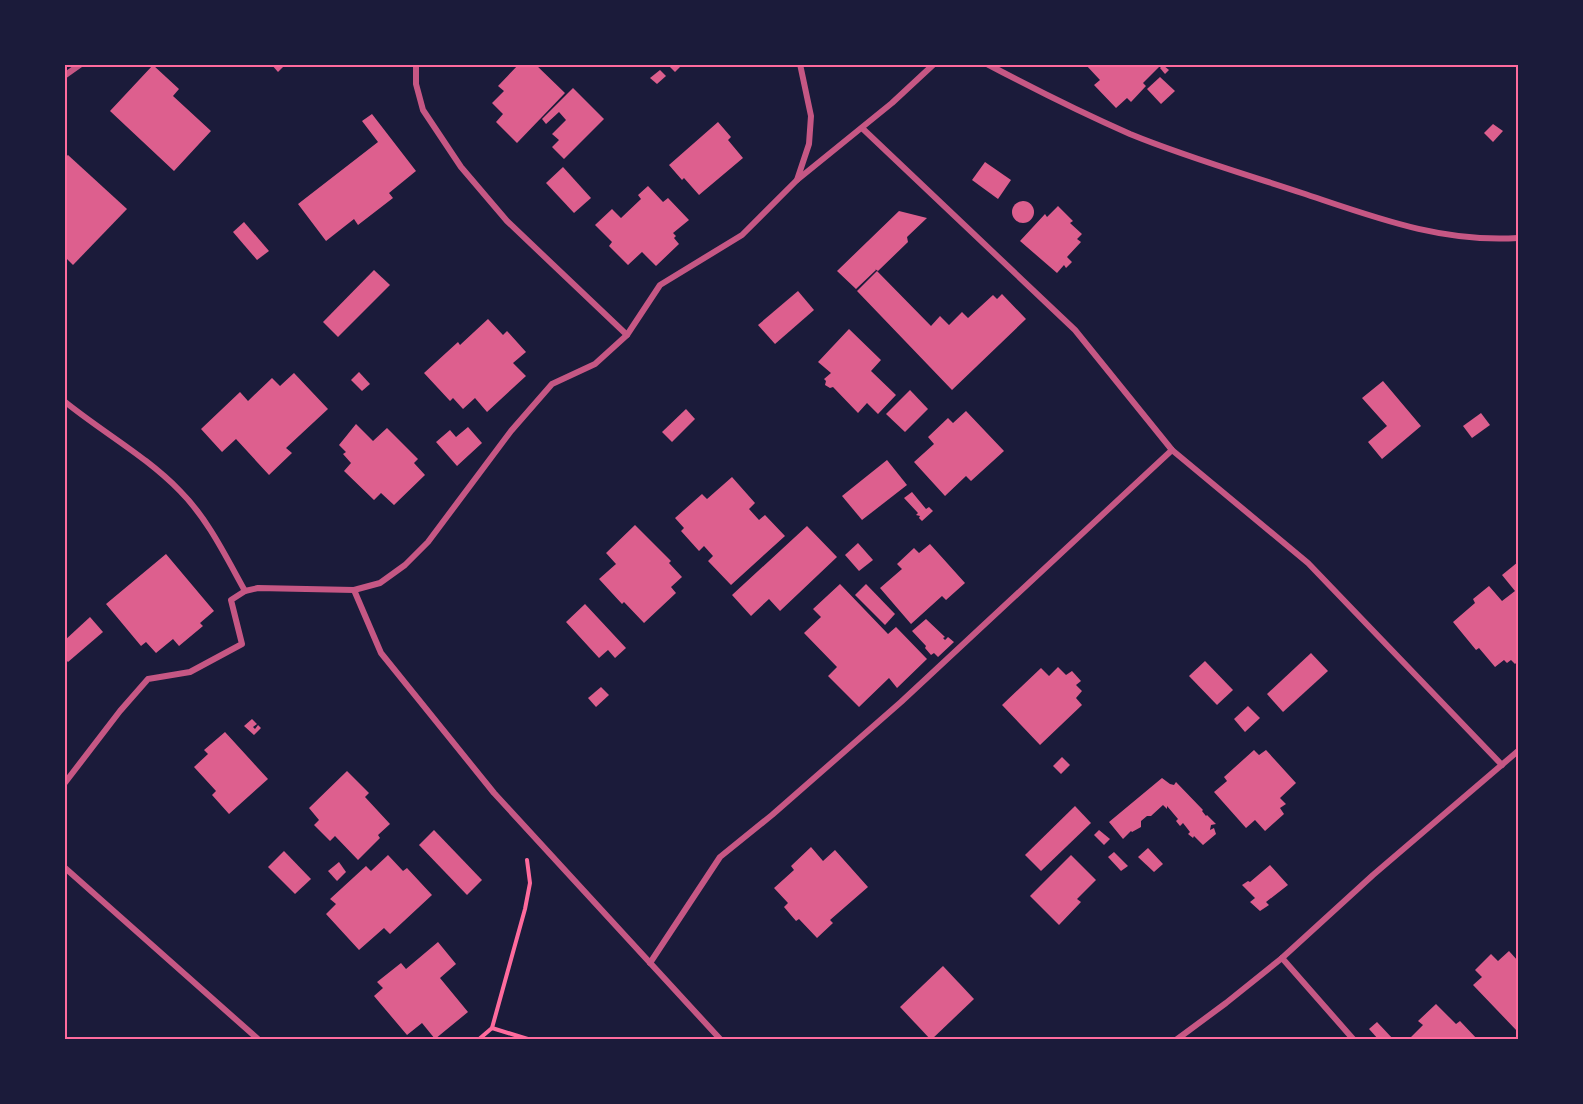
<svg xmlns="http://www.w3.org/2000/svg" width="1583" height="1104" viewBox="0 0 1583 1104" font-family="Ubuntu,sans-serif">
	<rect width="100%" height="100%" fill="#1b1b3a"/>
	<g fill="#dd5f8e">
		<polygon points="271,64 286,64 278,72"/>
		<polygon points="519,64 535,64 565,93 517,143 496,122 503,114 492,103 504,91 498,86"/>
		<polygon points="667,64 683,64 675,72"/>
		<polygon points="1085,64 1162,64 1143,83 1146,86 1131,102 1127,98 1116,108 1094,85 1100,80"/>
		<polygon points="153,65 179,89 173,96 211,131 174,171 110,111"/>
		<polygon points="1163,65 1169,70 1165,74 1160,68"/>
		<polygon points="660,70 666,76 657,84 650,78"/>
		<polygon points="1160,77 1175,91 1161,104 1147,89"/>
		<polygon points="573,88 604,119 564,159 552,147 559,140 552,134 566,120 559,112 546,124 542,119"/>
		<polygon points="372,114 416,171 389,193 393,198 358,225 354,219 326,241 298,204 378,142 362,121"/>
		<polygon points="718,122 731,137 728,140 743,158 699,195 684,178 682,180 669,165"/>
		<polygon points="1493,124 1503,131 1493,142 1484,133"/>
		<polygon points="68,155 127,209 73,265 64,256 64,158"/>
		<polygon points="985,162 1011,180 998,199 972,180"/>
		<polygon points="563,167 591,198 574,213 546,183"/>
		<polygon points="648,186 663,202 668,198 689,220 673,233 676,236 674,238 679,244 656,266 642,252 628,265 609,246 612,242 595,225 612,209 621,218 641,199 638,195"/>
		<circle cx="1023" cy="212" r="11"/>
		<polygon points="1058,206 1073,221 1070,223 1082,234 1077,239 1081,242 1067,257 1072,262 1066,268 1064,265 1057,273 1020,241 1045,214 1047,217"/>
		<polygon points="899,211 927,218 907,237 908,242 878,271 875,269 876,270 856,289 837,271"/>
		<polygon points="244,222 269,251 257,260 233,232"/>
		<polygon points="374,270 390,285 338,337 323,322"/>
		<polygon points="877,271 931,326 940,316 949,325 962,312 968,318 993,295 997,299 1002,294 1026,319 952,390 857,291"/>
		<polygon points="798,291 814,310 775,344 758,325"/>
		<polygon points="488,319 503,335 507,331 526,352 513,363 526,376 487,412 475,398 463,409 453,398 450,401 424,373 458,342 460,345"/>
		<polygon points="849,329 881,360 871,371 896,395 878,414 867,403 858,413 833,387 830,388 825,385 826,381 824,379 831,373 818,362"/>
		<polygon points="359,372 370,384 362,391 351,380"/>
		<polygon points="294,373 328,409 286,448 292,453 269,475 236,439 222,452 201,429 240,392 248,401 272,378 280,386"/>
		<polygon points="1383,381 1421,426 1382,459 1368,442 1387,426 1362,398"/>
		<polygon points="910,390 928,409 905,432 886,414"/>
		<polygon points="686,409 695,419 672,442 662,432"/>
		<polygon points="966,411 1004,451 971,481 966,476 945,496 914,462 934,444 928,437 948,418 953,423"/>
		<polygon points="1481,413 1490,425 1472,438 1463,426"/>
		<polygon points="356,424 373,441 387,428 418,459 414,463 425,475 394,505 381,493 374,500 344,471 351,463 343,454 346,452 339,445"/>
		<polygon points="468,427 482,443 457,466 436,442 450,430 456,437"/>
		<polygon points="887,460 907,485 862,520 842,496"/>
		<polygon points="732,477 755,503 749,509 759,520 765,515 785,536 731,585 708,561 713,556 704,546 699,551 681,531 684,528 675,518 702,494 707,499"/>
		<polygon points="912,492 926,509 929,507 933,511 922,521 919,518 920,516 916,515 918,513 904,498"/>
		<polygon points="635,525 671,561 669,563 682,577 671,587 676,593 644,623 624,602 622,604 599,579 616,564 606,553"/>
		<polygon points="807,526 837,557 780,611 769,599 751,616 732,595"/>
		<polygon points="858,543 873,560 859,571 845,555"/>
		<polygon points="930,544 965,583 946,600 942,596 911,624 880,588 902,569 897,564 914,548 919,553"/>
		<polygon points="166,554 214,611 200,623 203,626 179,646 173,639 156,653 146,642 141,646 106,604"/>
		<polygon points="1518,562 1518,661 1515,664 1511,660 1507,663 1504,660 1495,667 1479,648 1476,650 1453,622 1475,603 1473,599 1489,586 1502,601 1515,591 1502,575"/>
		<polygon points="840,584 888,634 896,627 927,659 897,688 889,678 859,707 828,676 837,667 804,633 821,617 813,609"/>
		<polygon points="866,584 895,614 885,625 855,595"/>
		<polygon points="585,604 626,648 615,658 608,650 599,658 566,622"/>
		<polygon points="90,617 103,632 68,662 64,658 64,641"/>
		<polygon points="926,619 945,637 943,638 945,640 948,637 954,642 938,657 934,653 931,655 925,648 926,646 912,631"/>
		<polygon points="1311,653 1328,671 1283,712 1267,694"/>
		<polygon points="1205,661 1233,690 1217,705 1189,676"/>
		<polygon points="1058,667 1066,675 1072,671 1081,681 1076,685 1082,691 1076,698 1082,705 1040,745 1002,705 1041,668 1049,676"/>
		<polygon points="601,687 609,695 596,707 588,698"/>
		<polygon points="1248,706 1260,718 1245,732 1234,719"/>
		<polygon points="252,719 257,724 253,727 255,729 258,725 261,728 254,735 244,726"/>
		<polygon points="225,732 268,779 229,814 212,795 216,791 194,767 208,754 204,750"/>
		<polygon points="1254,750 1259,755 1266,750 1296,783 1280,798 1286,804 1280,808 1284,814 1265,831 1255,820 1246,828 1214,792 1227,781 1224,777"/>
		<polygon points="1062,757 1070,765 1061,774 1053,766"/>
		<polygon points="347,771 369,793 365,797 390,824 378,835 380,838 358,860 335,836 330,841 314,825 319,820 309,808"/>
		<polygon points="1162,778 1170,784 1174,785 1176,782 1203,810 1202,811 1206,816 1207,815 1216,824 1211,825 1210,830 1214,828 1216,834 1203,845 1194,836 1193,838 1188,834 1190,832 1183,823 1180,826 1176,821 1178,819 1167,806 1167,809 1163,805 1151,816 1147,816 1141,821 1141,827 1132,832 1131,831 1123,839 1109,822"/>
		<polygon points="1075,806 1091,823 1041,871 1025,855"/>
		<polygon points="434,830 482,880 467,895 419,845"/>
		<polygon points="1099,830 1110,839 1104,845 1094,835"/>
		<polygon points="811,847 823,861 835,850 868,887 830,920 833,923 817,938 799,919 796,921 784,907 788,903 774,888 794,870 791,866"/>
		<polygon points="1148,848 1163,864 1154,872 1138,857"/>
		<polygon points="284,851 311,879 295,894 268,867"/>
		<polygon points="1114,852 1128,866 1121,871 1108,857"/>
		<polygon points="388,855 403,871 407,868 432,895 390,934 384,928 359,950 326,914 336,904 330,899 366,866 371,871"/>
		<polygon points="1071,855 1096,880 1077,899 1081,902 1059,925 1030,896"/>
		<polygon points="339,862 346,872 337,881 328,871"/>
		<polygon points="1270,865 1288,885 1266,902 1269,905 1260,911 1250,902 1255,898 1242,885 1248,881 1250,882"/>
		<polygon points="438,942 456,964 440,978 468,1012 435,1039 422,1023 407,1035 374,996 383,988 377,982 401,963 406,969"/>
		<polygon points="1509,951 1518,961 1518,1032 1473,985 1482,977 1475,970 1491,954 1498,961"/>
		<polygon points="943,966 974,999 931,1040 900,1007"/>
		<polygon points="1436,1004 1456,1024 1460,1021 1478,1040 1413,1040 1411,1037 1423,1025 1418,1021"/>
		<polygon points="1377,1022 1394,1040 1379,1040 1369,1029"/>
	</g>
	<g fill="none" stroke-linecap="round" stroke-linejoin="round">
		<g stroke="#ff6b9d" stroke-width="4">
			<polyline points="492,1028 525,909 530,883 527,860"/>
			<polyline points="478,1040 492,1028 531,1040"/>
		</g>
		<g stroke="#c65784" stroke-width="6">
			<polyline points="416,64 416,84 423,110 461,167 507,221 627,335"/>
			<path d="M987,64C1034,89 1082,113 1130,134C1186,157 1245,174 1302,193C1374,217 1441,243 1518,238"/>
			<polyline points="64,76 81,64"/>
			<polyline points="862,128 1075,330 1172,450 1308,563 1502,765"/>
			<polyline points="797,180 892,103 934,64"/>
			<path d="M64,401C102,432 146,456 180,491C208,519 226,557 245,591"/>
			<polyline points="354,590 381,653 494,793 721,1040"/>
			<polyline points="64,784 120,711 148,679 190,672 242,644 231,600 245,591 258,588 354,590 380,583 405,565 428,542 511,431 552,384 595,364 627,335 660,285 742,235 797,180 809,144 811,116 800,64"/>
			<polyline points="64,867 259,1040"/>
			<polyline points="1282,958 1354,1040"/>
			<polyline points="650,963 720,857 772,815 901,702 1172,450"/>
			<polyline points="1176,1040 1226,1003 1282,958 1373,875 1518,751"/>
		</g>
	</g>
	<rect width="1583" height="1104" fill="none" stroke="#1b1b3a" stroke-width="132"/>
	<rect x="66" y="66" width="1451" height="972" fill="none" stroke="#ff6b9d" stroke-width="2"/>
</svg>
